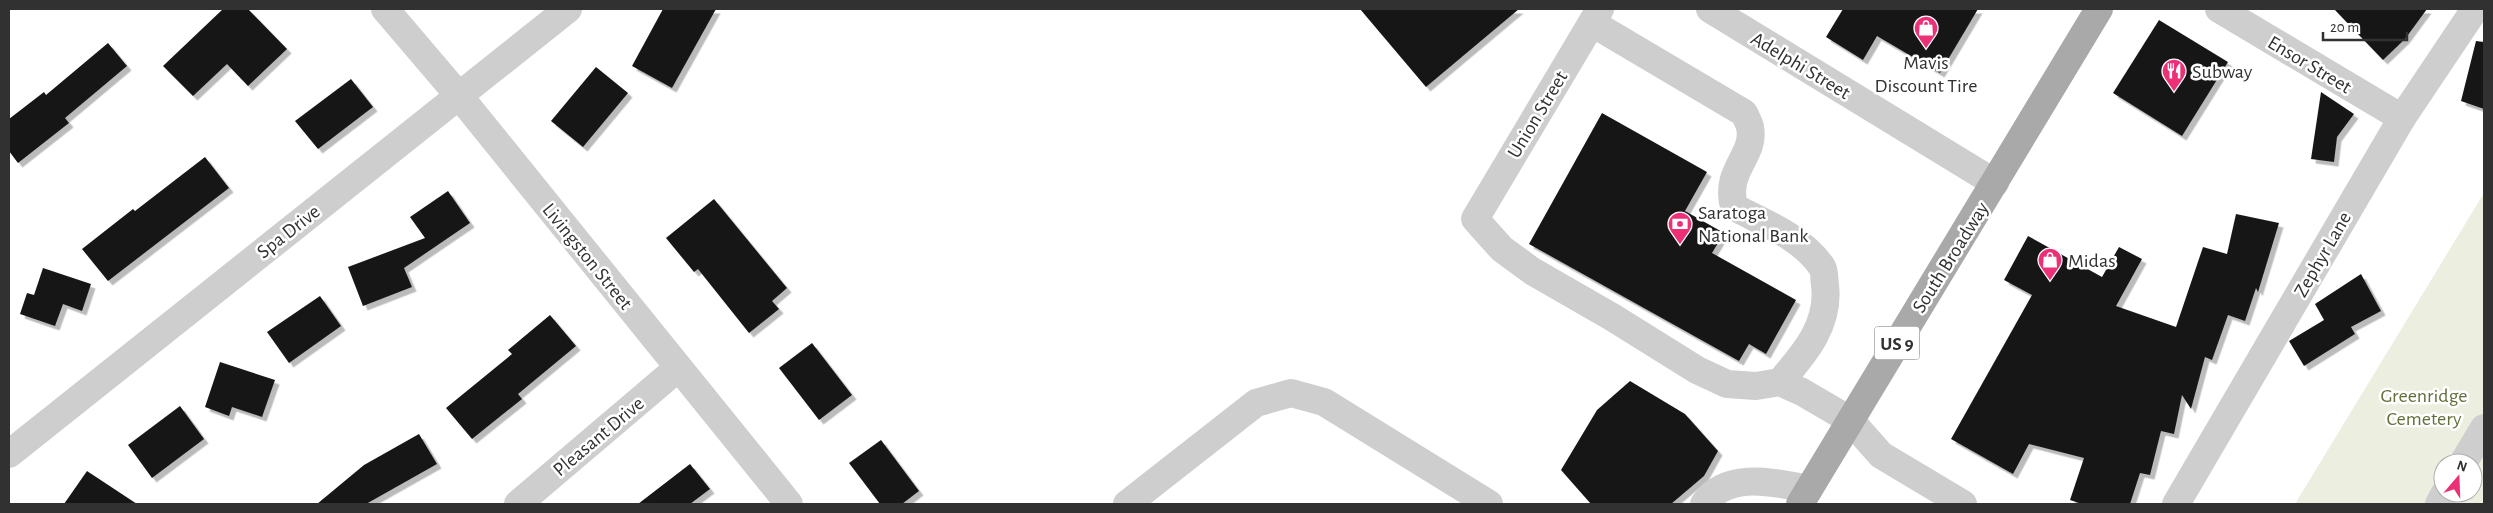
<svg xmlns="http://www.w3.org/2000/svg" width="2493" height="513" viewBox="0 0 2493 513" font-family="'Alegreya Sans',sans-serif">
	<defs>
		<filter id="shadow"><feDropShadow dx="4.5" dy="4.5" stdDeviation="0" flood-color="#0004"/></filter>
	</defs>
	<rect width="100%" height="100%" fill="#fff"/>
	<path fill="#eceedf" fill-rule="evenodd" d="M2484,193V504H2295ZM2443,463H2473V493H2443Z"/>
	<g fill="#181818" filter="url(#shadow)">
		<polygon points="223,9 248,9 287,49 248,86 227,64 193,96 163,66"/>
		<polygon points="663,9 716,9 672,88 632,66"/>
		<polygon points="1360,9 1519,9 1426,87"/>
		<polygon points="1843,9 1978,9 1940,73 1877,36 1863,60 1826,37"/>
		<polygon points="2334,9 2427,9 2405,39 2383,60"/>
		<polygon points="2159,20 2228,62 2182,136 2113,93"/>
		<polygon points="2476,41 2484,42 2484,109 2461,101"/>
		<polygon points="108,43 127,66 65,118 69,123 18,163 9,151 9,119 44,92 46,95"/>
		<polygon points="596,67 628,93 583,147 551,121"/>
		<polygon points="351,79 373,107 318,149 295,121"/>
		<polygon points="2321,92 2354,114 2337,137 2334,162 2311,159"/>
		<polygon points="1602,113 1707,172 1685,211 1724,233 1712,253 1796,300 1766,354 1749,344 1739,361 1529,244"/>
		<polygon points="205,157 229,188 108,281 82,249 133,209 135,211"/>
		<polygon points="448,191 470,223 404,268 412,287 363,306 348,267 425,238 410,217"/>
		<polygon points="714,199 787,288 772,301 779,309 749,333 698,269 694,272 666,238"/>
		<polygon points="2236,214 2279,223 2258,292 2256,288 2245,321 2228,315 2212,360 2205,357 2191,409 2182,395 2174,434 2161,431 2150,475 2140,473 2130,504 2082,504 2070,500 2084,458 2029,444 2013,474 1951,439 2032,295 2004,280 2028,236 2102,277 2119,247 2142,259 2116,306 2176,327 2203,247 2227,254"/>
		<polygon points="43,268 91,284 82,311 63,304 55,326 20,314 27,293 34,295"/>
		<polygon points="2361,274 2381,311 2351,327 2355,334 2304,366 2289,341 2324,320 2315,304"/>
		<polygon points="320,296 341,326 289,363 267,332"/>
		<polygon points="550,315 576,346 518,394 522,399 472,439 446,408 512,354 508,350"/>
		<polygon points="812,343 852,395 819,420 779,368"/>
		<polygon points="220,362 275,380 262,417 232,407 229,416 205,407"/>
		<polygon points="1630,381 1685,414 1718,451 1704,476 1671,504 1591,504 1561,470 1597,410"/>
		<polygon points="180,406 204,439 152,478 128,445"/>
		<polygon points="419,434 437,464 366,504 317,504 364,465"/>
		<polygon points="881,440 919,491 902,504 880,504 849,463"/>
		<polygon points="690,464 710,489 690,504 638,504"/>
		<polygon points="87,471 137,504 64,504"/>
	</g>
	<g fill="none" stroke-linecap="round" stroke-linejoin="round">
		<g stroke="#cecece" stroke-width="28">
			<polyline points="385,9 460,97 789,504"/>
			<polyline points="1600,9 1475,219 1502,249 1532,271 1612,317 1697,370 1727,384 1756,386 1780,382 1802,392 1850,420 1881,455 1963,504"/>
			<polyline points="1710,9 1995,183"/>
			<polyline points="2219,9 2402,118"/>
			<path d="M1592,23L1744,113C1746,117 1749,123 1750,127C1756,156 1724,169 1734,207C1764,223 1802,237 1822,267C1825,271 1824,280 1825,285C1830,325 1804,354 1780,382"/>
			<polyline points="9,454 568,9"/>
			<polyline points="2463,463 2484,428"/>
			<polyline points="518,504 678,368"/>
			<polyline points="1127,504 1256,403 1291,393 1324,402 1489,504"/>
			<path d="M1704,504C1728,470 1775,483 1809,489"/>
			<polyline points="2176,504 2402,118 2475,9"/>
			<polyline points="2439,504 2445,493"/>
		</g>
		<polyline stroke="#a9a9a9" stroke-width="28" points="1800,504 2099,9"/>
	</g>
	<defs>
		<symbol id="shop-pin" viewBox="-11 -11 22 30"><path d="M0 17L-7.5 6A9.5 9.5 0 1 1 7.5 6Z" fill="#ec3077" stroke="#fff"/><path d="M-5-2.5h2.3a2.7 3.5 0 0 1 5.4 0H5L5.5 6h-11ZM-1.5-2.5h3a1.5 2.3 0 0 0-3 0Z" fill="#fff"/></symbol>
		<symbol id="restaurant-pin" viewBox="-11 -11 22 30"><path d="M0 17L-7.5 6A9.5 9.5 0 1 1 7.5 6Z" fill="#ec3077" stroke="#fff"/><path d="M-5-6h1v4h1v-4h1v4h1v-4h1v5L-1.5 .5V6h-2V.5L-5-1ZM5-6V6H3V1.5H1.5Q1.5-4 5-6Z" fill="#fff"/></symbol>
		<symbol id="bank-pin" viewBox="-11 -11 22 30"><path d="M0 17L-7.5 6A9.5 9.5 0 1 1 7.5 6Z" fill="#ec3077" stroke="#fff"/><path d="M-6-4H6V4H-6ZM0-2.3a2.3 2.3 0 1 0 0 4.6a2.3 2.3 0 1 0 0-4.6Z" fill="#fff"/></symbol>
	</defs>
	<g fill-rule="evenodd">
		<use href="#shop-pin" x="1912" y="14" width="28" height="38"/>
		<use href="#restaurant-pin" x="2160" y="57" width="28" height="38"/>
		<use href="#bank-pin" x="1666" y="210" width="28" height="38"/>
		<use href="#shop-pin" x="2036" y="246" width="28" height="38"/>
	</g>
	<g text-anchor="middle" stroke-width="5" stroke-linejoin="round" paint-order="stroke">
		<rect fill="#fff" stroke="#6f6f6f" stroke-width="1" x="1874.5" y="326.5" width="45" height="33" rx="4"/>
		<g font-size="19" font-weight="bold" fill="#313131">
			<text x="1897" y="350">US 9</text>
		</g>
		<g font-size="20" fill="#313131" stroke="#fff" text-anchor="start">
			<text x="1926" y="69" text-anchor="middle">Mavis<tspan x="1926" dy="23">Discount Tire</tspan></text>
			<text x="2192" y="78">Subway</text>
			<text x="1698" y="219">Saratoga<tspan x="1698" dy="23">National Bank</tspan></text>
			<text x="2068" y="267">Midas</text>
		</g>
		<g font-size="20" fill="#313131" stroke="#fff">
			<text transform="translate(2310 64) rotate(31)" y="7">Ensor Street</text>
			<text transform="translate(1801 65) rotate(31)" y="7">Adelphi Street</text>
			<text transform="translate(1537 114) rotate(-59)" y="7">Union Street</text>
			<text transform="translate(288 231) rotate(-38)" y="7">Spa Drive</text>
			<text transform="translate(2322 254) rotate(-60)" y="7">Zephyr Lane</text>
			<text transform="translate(588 256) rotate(51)" y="7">Livingston Street</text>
			<text transform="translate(1950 257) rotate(-58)" y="7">South Broadway</text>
			<text transform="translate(598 436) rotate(-40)" y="7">Pleasant Drive</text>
		</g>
		<g font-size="20" fill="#64703c" stroke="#fff">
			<text x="2424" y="402">Greenridge<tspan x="2424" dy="23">Cemetery</tspan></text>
		</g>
	</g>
	<rect width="2493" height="513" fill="none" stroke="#313131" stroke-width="20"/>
	<g transform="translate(2458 478) rotate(19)"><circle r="24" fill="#ffffff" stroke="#adadad"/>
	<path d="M0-4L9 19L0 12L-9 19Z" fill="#ec3077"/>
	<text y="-8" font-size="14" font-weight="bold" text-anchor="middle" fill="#313131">N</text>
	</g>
	<path d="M2323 32v8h84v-8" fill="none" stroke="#313131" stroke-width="2.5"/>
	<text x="2330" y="32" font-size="15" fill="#313131" stroke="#ffffff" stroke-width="4" paint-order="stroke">20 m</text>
</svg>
